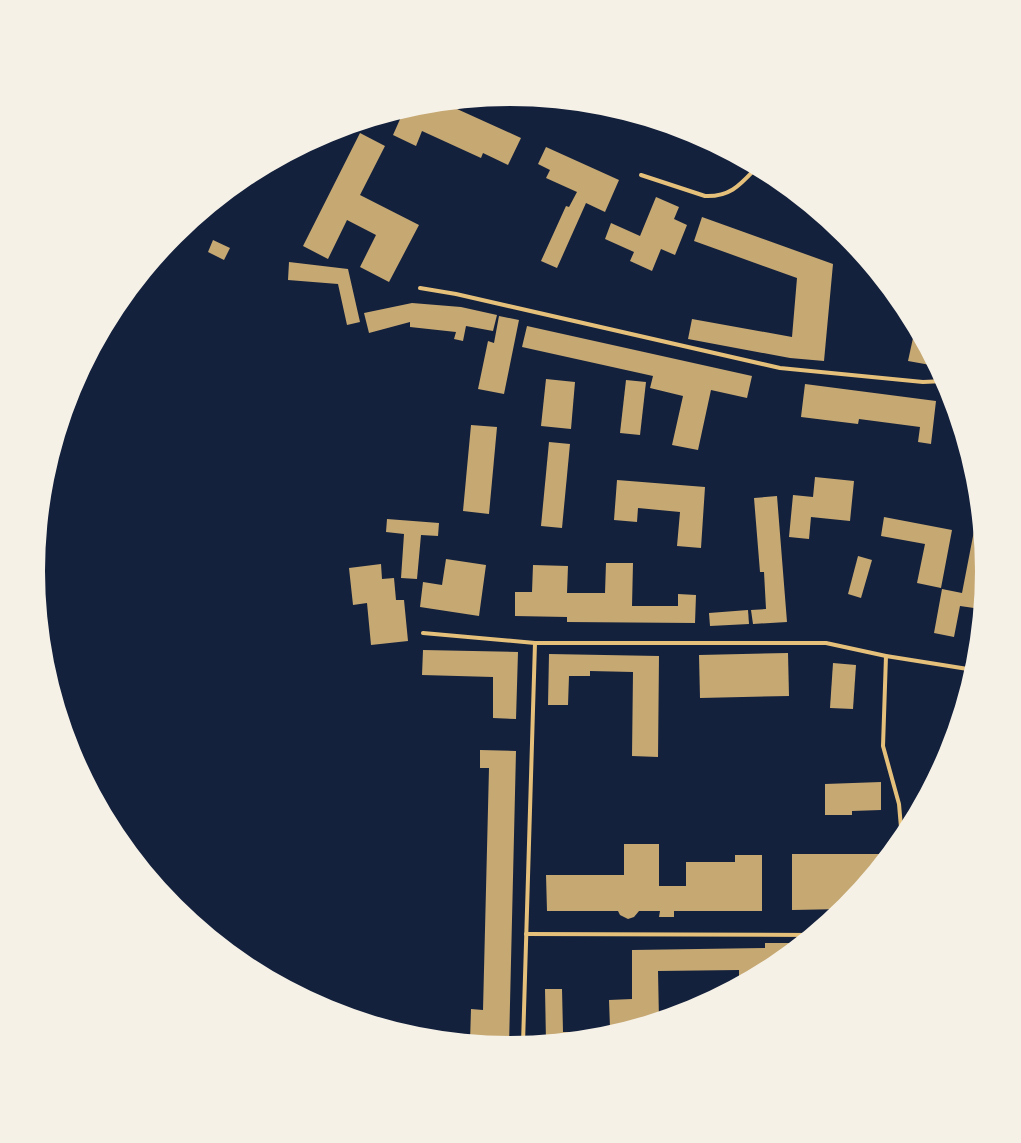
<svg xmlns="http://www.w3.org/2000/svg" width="1021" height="1143" viewBox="0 0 1021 1143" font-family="'PT Sans',sans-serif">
	<rect width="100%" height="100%" fill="#14213d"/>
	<g fill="#c6a872">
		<polygon points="446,104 521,138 508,165 483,153 481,158 422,131 416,146 393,135 401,117 394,114 418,106"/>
		<polygon points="360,133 385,146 360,195 419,225 389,282 360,267 376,235 347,220 328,259 303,246"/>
		<polygon points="546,147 619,180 605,212 586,203 557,268 541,261 566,206 569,207 577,192 546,178 550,170 538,164"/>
		<polygon points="656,197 679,207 674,219 687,225 675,255 661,249 652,271 630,261 634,252 605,239 611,223 640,236"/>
		<polygon points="702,217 833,264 824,361 790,358 688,339 692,319 792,337 797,278 694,241"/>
		<polygon points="213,240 230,248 224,260 208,252"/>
		<polygon points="289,262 348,269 360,322 347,325 338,284 288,280"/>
		<polygon points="412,303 461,307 497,315 493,331 466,326 463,341 454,339 456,332 410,327 410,322 369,333 364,313"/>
		<polygon points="499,316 519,320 504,394 478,389 488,341 494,343"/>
		<polygon points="527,326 752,376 747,398 711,390 698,450 672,445 683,396 650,388 653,376 522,347"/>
		<polygon points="913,338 922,340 936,366 908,361"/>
		<polygon points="546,379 575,382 571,429 541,426"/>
		<polygon points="626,380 646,382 640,435 620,433"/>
		<polygon points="805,384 936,401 931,444 918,442 920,427 859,419 858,424 801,417"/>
		<polygon points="471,425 497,427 489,514 463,511"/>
		<polygon points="549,442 570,444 562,528 541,526"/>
		<polygon points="815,477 854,481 850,521 811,517 809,539 789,537 793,495 813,497"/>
		<polygon points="617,480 705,487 701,548 677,546 680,512 638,508 637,522 614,520"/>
		<polygon points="777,496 787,622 753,624 751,610 766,609 764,572 760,572 754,498"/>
		<polygon points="884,517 952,530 941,588 917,583 925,544 881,536"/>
		<polygon points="387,519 439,523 438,536 421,535 417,579 401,578 404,534 386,532"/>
		<polygon points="974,531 981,533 985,571 981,572 974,608 960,606 954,637 934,633 942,589 962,593"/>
		<polygon points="858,556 872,560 861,598 848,594"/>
		<polygon points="446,559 486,565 479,616 420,607 423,582 442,585"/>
		<polygon points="606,563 633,563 632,606 678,606 678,594 696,595 695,623 567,622 567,617 515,616 515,592 532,592 533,565 568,566 567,593 605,593"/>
		<polygon points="381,564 382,579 394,578 396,600 404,600 408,641 371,645 367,603 353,605 349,568"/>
		<polygon points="748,610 749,624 710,626 709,613"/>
		<polygon points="423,650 518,652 516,719 493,718 493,677 422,675"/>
		<polygon points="788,653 789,696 700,698 699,655"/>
		<polygon points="549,654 659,656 658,757 632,756 633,672 590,671 590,676 569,676 568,705 548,705"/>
		<polygon points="833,663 856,665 853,709 830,708"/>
		<polygon points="480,750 516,751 509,1046 470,1042 471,1009 483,1010 489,768 480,768"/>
		<polygon points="881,782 881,810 852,811 852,815 825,815 825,784"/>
		<polygon points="917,802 922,803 915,816 914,816"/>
		<polygon points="624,844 659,844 659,886 686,886 686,862 735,862 735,855 762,855 762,911 674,911 674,917 659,917 660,911 639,911 634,917 628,919 620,915 618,911 547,911 546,875 624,875"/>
		<polygon points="792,854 883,854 883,861 843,909 792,910"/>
		<polygon points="765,943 802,943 774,966 739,984 739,970 658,971 659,1020 603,1037 546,1042 545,989 562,989 563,1032 604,1032 604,1028 610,1028 609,1000 632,999 632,950 765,948"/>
	</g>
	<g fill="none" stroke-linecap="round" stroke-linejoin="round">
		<g stroke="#e5c07b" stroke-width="4">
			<path d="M641,175L705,196C730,197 740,185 756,168"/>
			<polyline points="420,288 456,294 780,368 923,382 944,381"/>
			<polyline points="423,633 535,643"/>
			<polyline points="886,656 883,746 899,804 902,839"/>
			<polyline points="526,934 812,935"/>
			<polyline points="523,1044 535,643 826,643 886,656 974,670"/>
		</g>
	</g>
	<path d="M0 0H1021V1143H0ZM45 571a465 465 0 1 1 930 0a465 465 0 1 1-930 0Z" fill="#f6f1e7" fill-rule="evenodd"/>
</svg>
